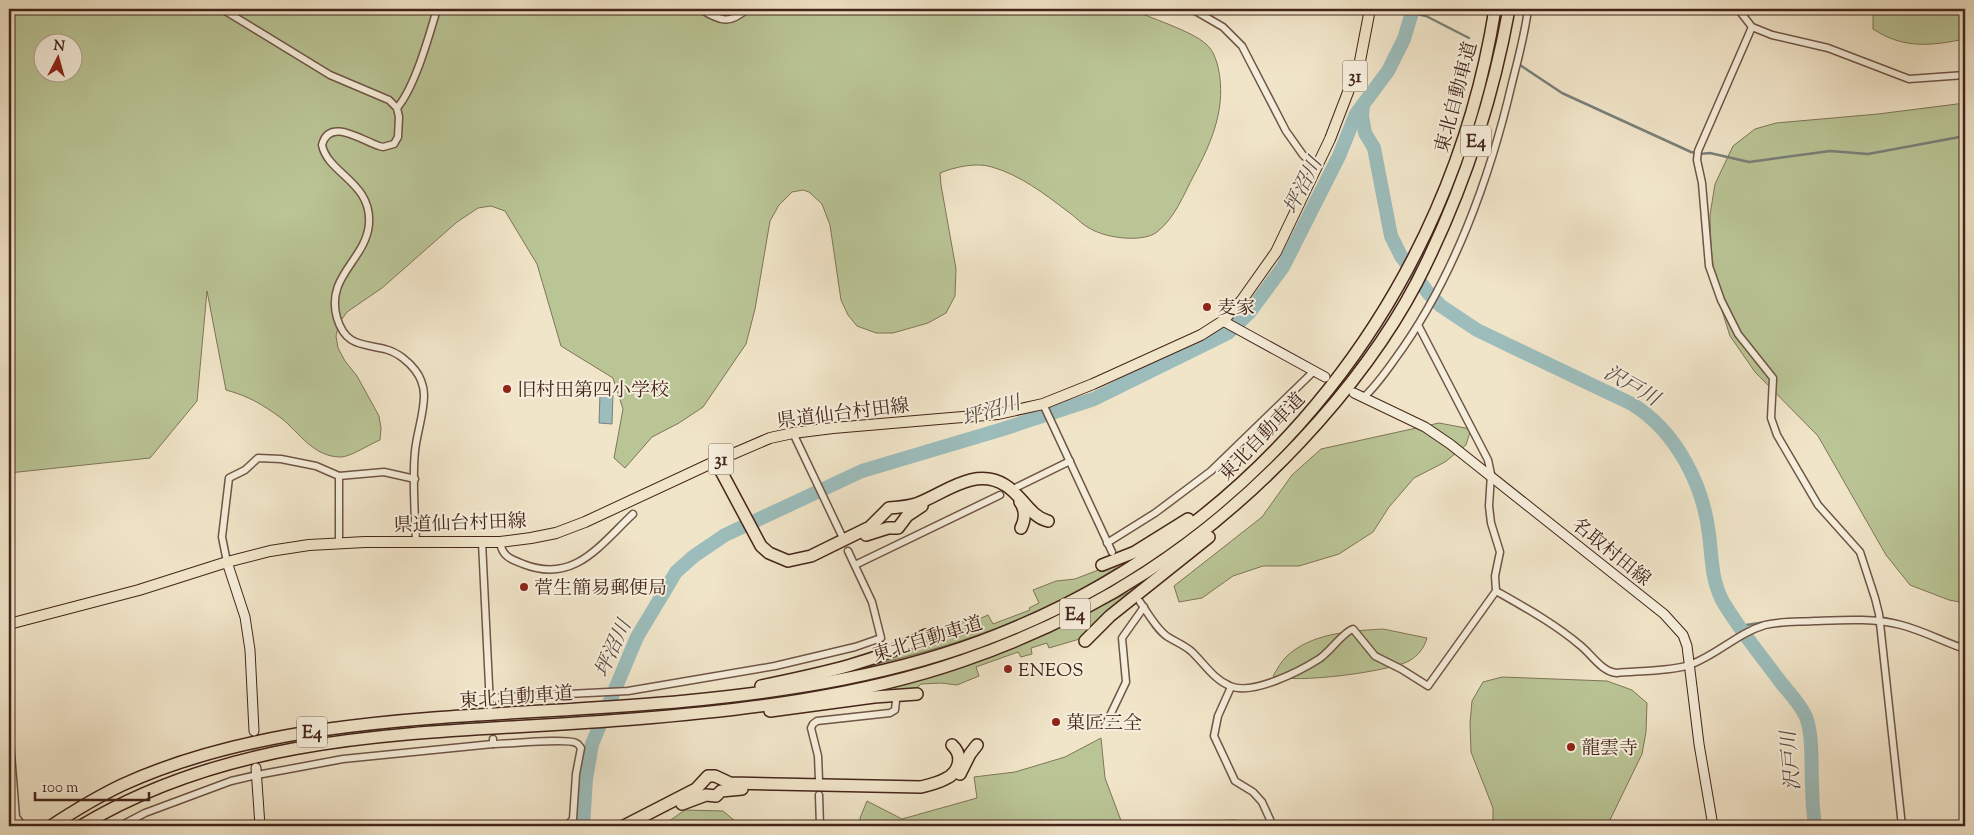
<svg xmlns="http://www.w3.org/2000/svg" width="1974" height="835" viewBox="0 0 1974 835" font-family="'Sorts Mill Goudy','Noto Serif JP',serif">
	<rect width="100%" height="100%" fill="#f1e5c9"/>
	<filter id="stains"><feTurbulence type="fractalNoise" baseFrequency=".004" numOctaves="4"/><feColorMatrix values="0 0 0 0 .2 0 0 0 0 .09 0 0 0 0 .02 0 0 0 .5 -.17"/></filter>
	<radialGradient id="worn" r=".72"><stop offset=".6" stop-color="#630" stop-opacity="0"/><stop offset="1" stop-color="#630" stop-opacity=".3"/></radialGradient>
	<g fill="#bac596" stroke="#7f7558" fill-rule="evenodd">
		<path d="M9,9H1131C1150,18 1192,31 1206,44C1213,50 1216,59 1218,67C1227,106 1212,142 1194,175C1184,194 1175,218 1157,232C1143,243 1106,238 1091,229C1082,225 1075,216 1067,211C1045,194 1020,175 992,167C976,162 955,167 940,173L941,185L956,269L955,296L946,313L928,323L893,333H876L857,326L848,315L841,300L830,225L822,204L809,192L803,190L792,192L779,205L770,221L755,309L746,344L703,407L679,423L652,437L625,468L614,458L623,409L613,378L561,346L537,264L505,211L491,206L478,208L457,222L382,288L347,312L339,323L336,336L338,348L345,361L357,376L379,416L381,428L380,440C370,444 350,457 341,457C313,457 300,433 281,418C262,404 248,396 226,390L207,291L197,401L150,458L9,473ZM42,42H72V72H42Z"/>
		<path d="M1873,9H1965V39C1931,46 1903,49 1873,29Z"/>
		<polygon points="1965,103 1965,603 1949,600 1910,585 1886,555 1818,436 1755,372 1730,336 1718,298 1711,250 1710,215 1715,184 1733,146 1755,129 1776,123 1878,114"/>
		<polygon points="1439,423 1471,429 1466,445 1445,462 1414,478 1389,507 1373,532 1339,554 1299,566 1263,566 1233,576 1202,598 1179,602 1174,586 1262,517 1292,475 1321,449"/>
		<path d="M1127,559L1126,562C1105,575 1085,588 1063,599C1003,631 935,650 869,666L918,644L970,618L972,622L988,615L993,624L1030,610L1029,608L1039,603L1033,590L1056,581L1075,579Z"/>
		<polygon points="1139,587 1083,638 1049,648 1047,643 1031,648 1032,654 1021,657 1018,652 976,667 979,676 957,685 941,683 921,684 916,689 869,692 950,670 1048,633"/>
		<path d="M1383,629L1427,638C1424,648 1419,655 1409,661C1387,672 1295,684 1273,676C1277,670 1281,661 1287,656C1312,633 1350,631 1383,629Z"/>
		<polygon points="1502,677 1607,681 1632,690 1647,703 1646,732 1642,754 1607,826 1493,826 1493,808 1471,752 1470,723 1472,701 1483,682"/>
		<polygon points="1101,738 1105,778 1123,826 861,826 860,818 867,801 902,819 977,798 974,777 1015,772 1065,757"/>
		<polygon points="685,810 723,811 741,826 662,826"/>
		<polygon points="1234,820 1250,822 1261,826 1169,826 1204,821"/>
	</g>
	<polygon fill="#9cbdbc" stroke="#79807b" points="600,394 613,394 612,424 599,423"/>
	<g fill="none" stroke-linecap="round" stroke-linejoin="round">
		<g stroke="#79807b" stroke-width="2.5">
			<polyline points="1412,13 1426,16 1469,38"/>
			<polyline points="1520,65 1562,93 1691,152 1699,154 1710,153 1749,162 1830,151 1868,154 1965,136"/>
			<polyline points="1860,617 1885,618 1911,625"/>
			<polyline points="1740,626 1772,621"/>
		</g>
		<g stroke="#9cbdbc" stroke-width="14">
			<path d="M1363,105L1362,116L1365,133L1374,148L1391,236L1401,256L1429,294L1441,306L1477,330L1632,404C1676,431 1703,484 1709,534C1712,557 1711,578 1722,600C1738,628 1760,654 1779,680C1788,692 1800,703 1806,717C1813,735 1811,765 1812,785C1812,799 1813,812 1815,826"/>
			<polyline points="583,826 586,779 592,744 637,637 676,572 694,556 725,535 862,471 1003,429 1094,399 1228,333 1249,313 1283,267 1339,156 1356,114 1388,71 1404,39 1413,9"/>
		</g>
		<polyline stroke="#cebfa6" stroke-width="6" stroke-dasharray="6 3" stroke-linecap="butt" points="1114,557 1137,596"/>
		<polyline stroke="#cebfa6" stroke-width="9" stroke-dasharray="9 4.5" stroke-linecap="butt" points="254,731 256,768"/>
		<defs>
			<g id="street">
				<path d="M222,9L330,75L389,100L397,108L399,117L398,137L394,144L383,147L379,146C361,140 329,117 322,145C328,174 372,182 369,224C366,260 325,276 337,318C346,348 364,343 388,350C398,353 409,362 415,370C420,376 424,386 424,395C424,414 417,432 415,451C412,480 415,513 416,542"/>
				<path d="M700,9C720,20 728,26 747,9"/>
				<polyline points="1192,9 1223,27 1242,46 1286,131 1303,155 1317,168"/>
				<polyline points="1738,9 1752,27 1772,35 1828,48 1909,79 1965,75"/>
				<polyline points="1752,27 1698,151 1697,160 1702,183 1709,266 1721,300 1738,334 1773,378 1771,418 1777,435 1818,505 1860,552 1875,598 1879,614 1902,826"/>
				<path d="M397,108C415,87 429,36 437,9"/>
				<path d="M1364,397C1376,386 1385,373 1395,359C1453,280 1490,178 1512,83C1518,59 1525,34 1528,9"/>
				<polyline points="1043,404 1112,552"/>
				<polyline points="793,433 841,534"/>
				<polyline points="1017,487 1070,461"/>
				<polyline points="482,542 490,706"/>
				<path d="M500,542C502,556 510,559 523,564C574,584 599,546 633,514"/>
				<polyline points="339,543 339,476"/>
				<polyline points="1107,543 1155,513 1211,471 1314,371"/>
				<polyline points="227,562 222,537 229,478 245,470 258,458 281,459 316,466 339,476 384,472 415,479"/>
				<polyline points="855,565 1000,495"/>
				<path d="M1496,591C1526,608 1555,624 1581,646C1592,655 1602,672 1617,673C1636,671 1676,671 1692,664C1718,654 1738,633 1765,625C1781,621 1798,622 1814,621C1843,620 1873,618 1901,625C1924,631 1944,642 1965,649"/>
				<path d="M1140,602C1148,613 1157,630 1168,637C1176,642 1184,645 1191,651C1204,663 1213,679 1230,686C1252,696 1300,671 1319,659C1330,652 1343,632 1353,629L1375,656L1401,669L1428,686L1496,591L1495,576L1500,552L1491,523L1489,506L1491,474L1488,460L1418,325"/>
				<polyline points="1231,687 1218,716 1214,736 1235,781 1253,792 1262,802 1273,826"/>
				<polyline points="490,698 628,691 775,666 855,647 881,638 872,602 848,551"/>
				<polyline points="1105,726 1126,682 1122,638 1144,607"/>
				<polyline points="9,728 16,817 22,825"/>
				<path d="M493,739V744C507,744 567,738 576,743C579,744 579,746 581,748L576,774L573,819L567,826"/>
				<polyline points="819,780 818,756 811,728 813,724 817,721 890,713 895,710 896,701"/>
				<polyline points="819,795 820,826"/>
				<polyline points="120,826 145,813 231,781 257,775 343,759 493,744"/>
			</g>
			<g id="secondary">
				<polyline points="1223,321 1325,377"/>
				<polyline points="1354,393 1425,427 1450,444 1664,614 1683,635 1687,646 1699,744 1713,826"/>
				<polyline points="227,562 245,617 250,650 254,731"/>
				<polyline points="256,768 260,826"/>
			</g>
			<polyline id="primary" points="9,624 139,590 227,562 270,551 309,545 365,542 500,542 531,538 556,533 585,522 714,462 770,438 793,433 833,428 998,414 1043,404 1093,384 1201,335 1223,321 1242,300 1276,252 1330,139 1360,61 1370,9"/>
			<g id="highway">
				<path d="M714,462L722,473L761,546L769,553L788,561L811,556L870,527L889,508C899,507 906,507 916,504C944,494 974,466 1005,485C1021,494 1030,517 1048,521"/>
				<path d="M1020,502C1026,510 1025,520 1021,528"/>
				<polyline points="866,535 888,528 898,528 907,516 922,506"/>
				<polyline points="1102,565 1135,552 1188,519"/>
				<polyline points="1085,641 1110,616 1209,537"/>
				<path d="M761,686C818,674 875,663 926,635"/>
				<polyline points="770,711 874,697 917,694"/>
				<polyline points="960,774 970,754 977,745"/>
				<polyline points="682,804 706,795 716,796 721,791 742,789"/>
				<path d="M51,826C74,811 97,797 122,785C290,708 505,719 686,701C792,691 899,674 997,635C1264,530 1450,291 1495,9"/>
				<path d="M81,826C251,724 443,735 634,719C744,710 858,697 962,661C1096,615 1203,545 1300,442C1345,394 1386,341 1417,282C1461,196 1492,103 1509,9"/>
				<path d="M624,826L696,789L708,776H715L730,783L921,787C929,785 938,783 945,779C959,773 964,756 952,745"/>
			</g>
		</defs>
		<use href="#street" stroke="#6f5546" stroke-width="9"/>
		<use href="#secondary" stroke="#44251a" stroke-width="11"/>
		<use href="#primary" stroke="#44251a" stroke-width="12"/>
		<use href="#highway" stroke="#44251a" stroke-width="14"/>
		<use href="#street" stroke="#f6eedc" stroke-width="6"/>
		<use href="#secondary" stroke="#f6eedc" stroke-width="9"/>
		<use href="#primary" stroke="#f1e5c9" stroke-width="10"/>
		<use href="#highway" stroke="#f1e5c9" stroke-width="11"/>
	</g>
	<g fill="#8f2418" stroke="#f6eedc" stroke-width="2">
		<circle cx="1207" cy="307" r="5"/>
		<circle cx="507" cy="389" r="5"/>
		<circle cx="524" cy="587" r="5"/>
		<circle cx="1008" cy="669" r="5"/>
		<circle cx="1056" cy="722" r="5"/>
		<circle cx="1571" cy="747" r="5"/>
	</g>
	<g text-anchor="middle" stroke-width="4" stroke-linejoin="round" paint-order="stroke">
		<g fill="#f6eedc" stroke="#796154" stroke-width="1">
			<rect x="1342.5" y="60.5" width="25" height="31" rx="4"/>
			<rect x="1461" y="125.5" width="30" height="31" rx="4"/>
			<rect x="708.5" y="443.5" width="25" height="31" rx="4"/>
			<rect x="1060" y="598.5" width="30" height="31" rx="4"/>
			<rect x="297" y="716.5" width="30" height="31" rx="4"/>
		</g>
		<g font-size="18" font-weight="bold" fill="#44251a">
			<text x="1355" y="82">31</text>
			<text x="1476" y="147">E4</text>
			<text x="721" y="465">31</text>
			<text x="1075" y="620">E4</text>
			<text x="312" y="738">E4</text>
		</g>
		<g font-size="19" fill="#44251a" stroke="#f6eedc">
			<text transform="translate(1455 97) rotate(-75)" y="7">東北自動車道</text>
			<text transform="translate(843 412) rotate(-7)" y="7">県道仙台村田線</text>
			<text transform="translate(1261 436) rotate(-46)" y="7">東北自動車道</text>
			<text transform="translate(460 522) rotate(-2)" y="7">県道仙台村田線</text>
			<text transform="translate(1612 551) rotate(39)" y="7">名取村田線</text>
			<text transform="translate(927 638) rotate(-17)" y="7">東北自動車道</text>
			<text transform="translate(516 696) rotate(-4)" y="7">東北自動車道</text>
		</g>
		<g font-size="19" fill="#44251a" stroke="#f6eedc" text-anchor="start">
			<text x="1217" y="314">麦家</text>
			<text x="517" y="396">旧村田第四小学校</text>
			<text x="534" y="594">菅生簡易郵便局</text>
			<text x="1018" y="676">ENEOS</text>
			<text x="1066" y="729">菓匠三全</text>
			<text x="1581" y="754">龍雲寺</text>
		</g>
		<g font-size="20" font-style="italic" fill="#5a4b42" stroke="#f6eedc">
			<text transform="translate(1302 185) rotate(-63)" y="7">坪沼川</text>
			<text transform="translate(1632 385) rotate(30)" y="7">沢戸川</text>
			<text transform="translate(991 410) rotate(-17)" y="7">坪沼川</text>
			<text transform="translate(612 648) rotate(-65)" y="7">坪沼川</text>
			<text transform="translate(1790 761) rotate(-95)" y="7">沢戸川</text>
		</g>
	</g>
	<rect width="1974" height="835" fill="none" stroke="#f1e5c9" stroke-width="30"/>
	<rect x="10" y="10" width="1954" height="815" fill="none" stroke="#44251a" stroke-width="2.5"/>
	<rect x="15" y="15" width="1944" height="805" fill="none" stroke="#44251a"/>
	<g transform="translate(58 58) rotate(6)"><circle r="24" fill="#f6eedc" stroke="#af9e8e"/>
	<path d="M0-4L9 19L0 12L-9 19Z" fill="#8f2418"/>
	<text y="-8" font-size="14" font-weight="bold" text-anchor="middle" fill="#44251a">N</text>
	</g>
	<path d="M35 792v8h114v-8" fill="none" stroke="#44251a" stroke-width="2.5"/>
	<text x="42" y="792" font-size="15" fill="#44251a" stroke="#f6eedc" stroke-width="4" paint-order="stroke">100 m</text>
	<rect width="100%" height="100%" filter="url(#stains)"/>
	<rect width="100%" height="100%" fill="url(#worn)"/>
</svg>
